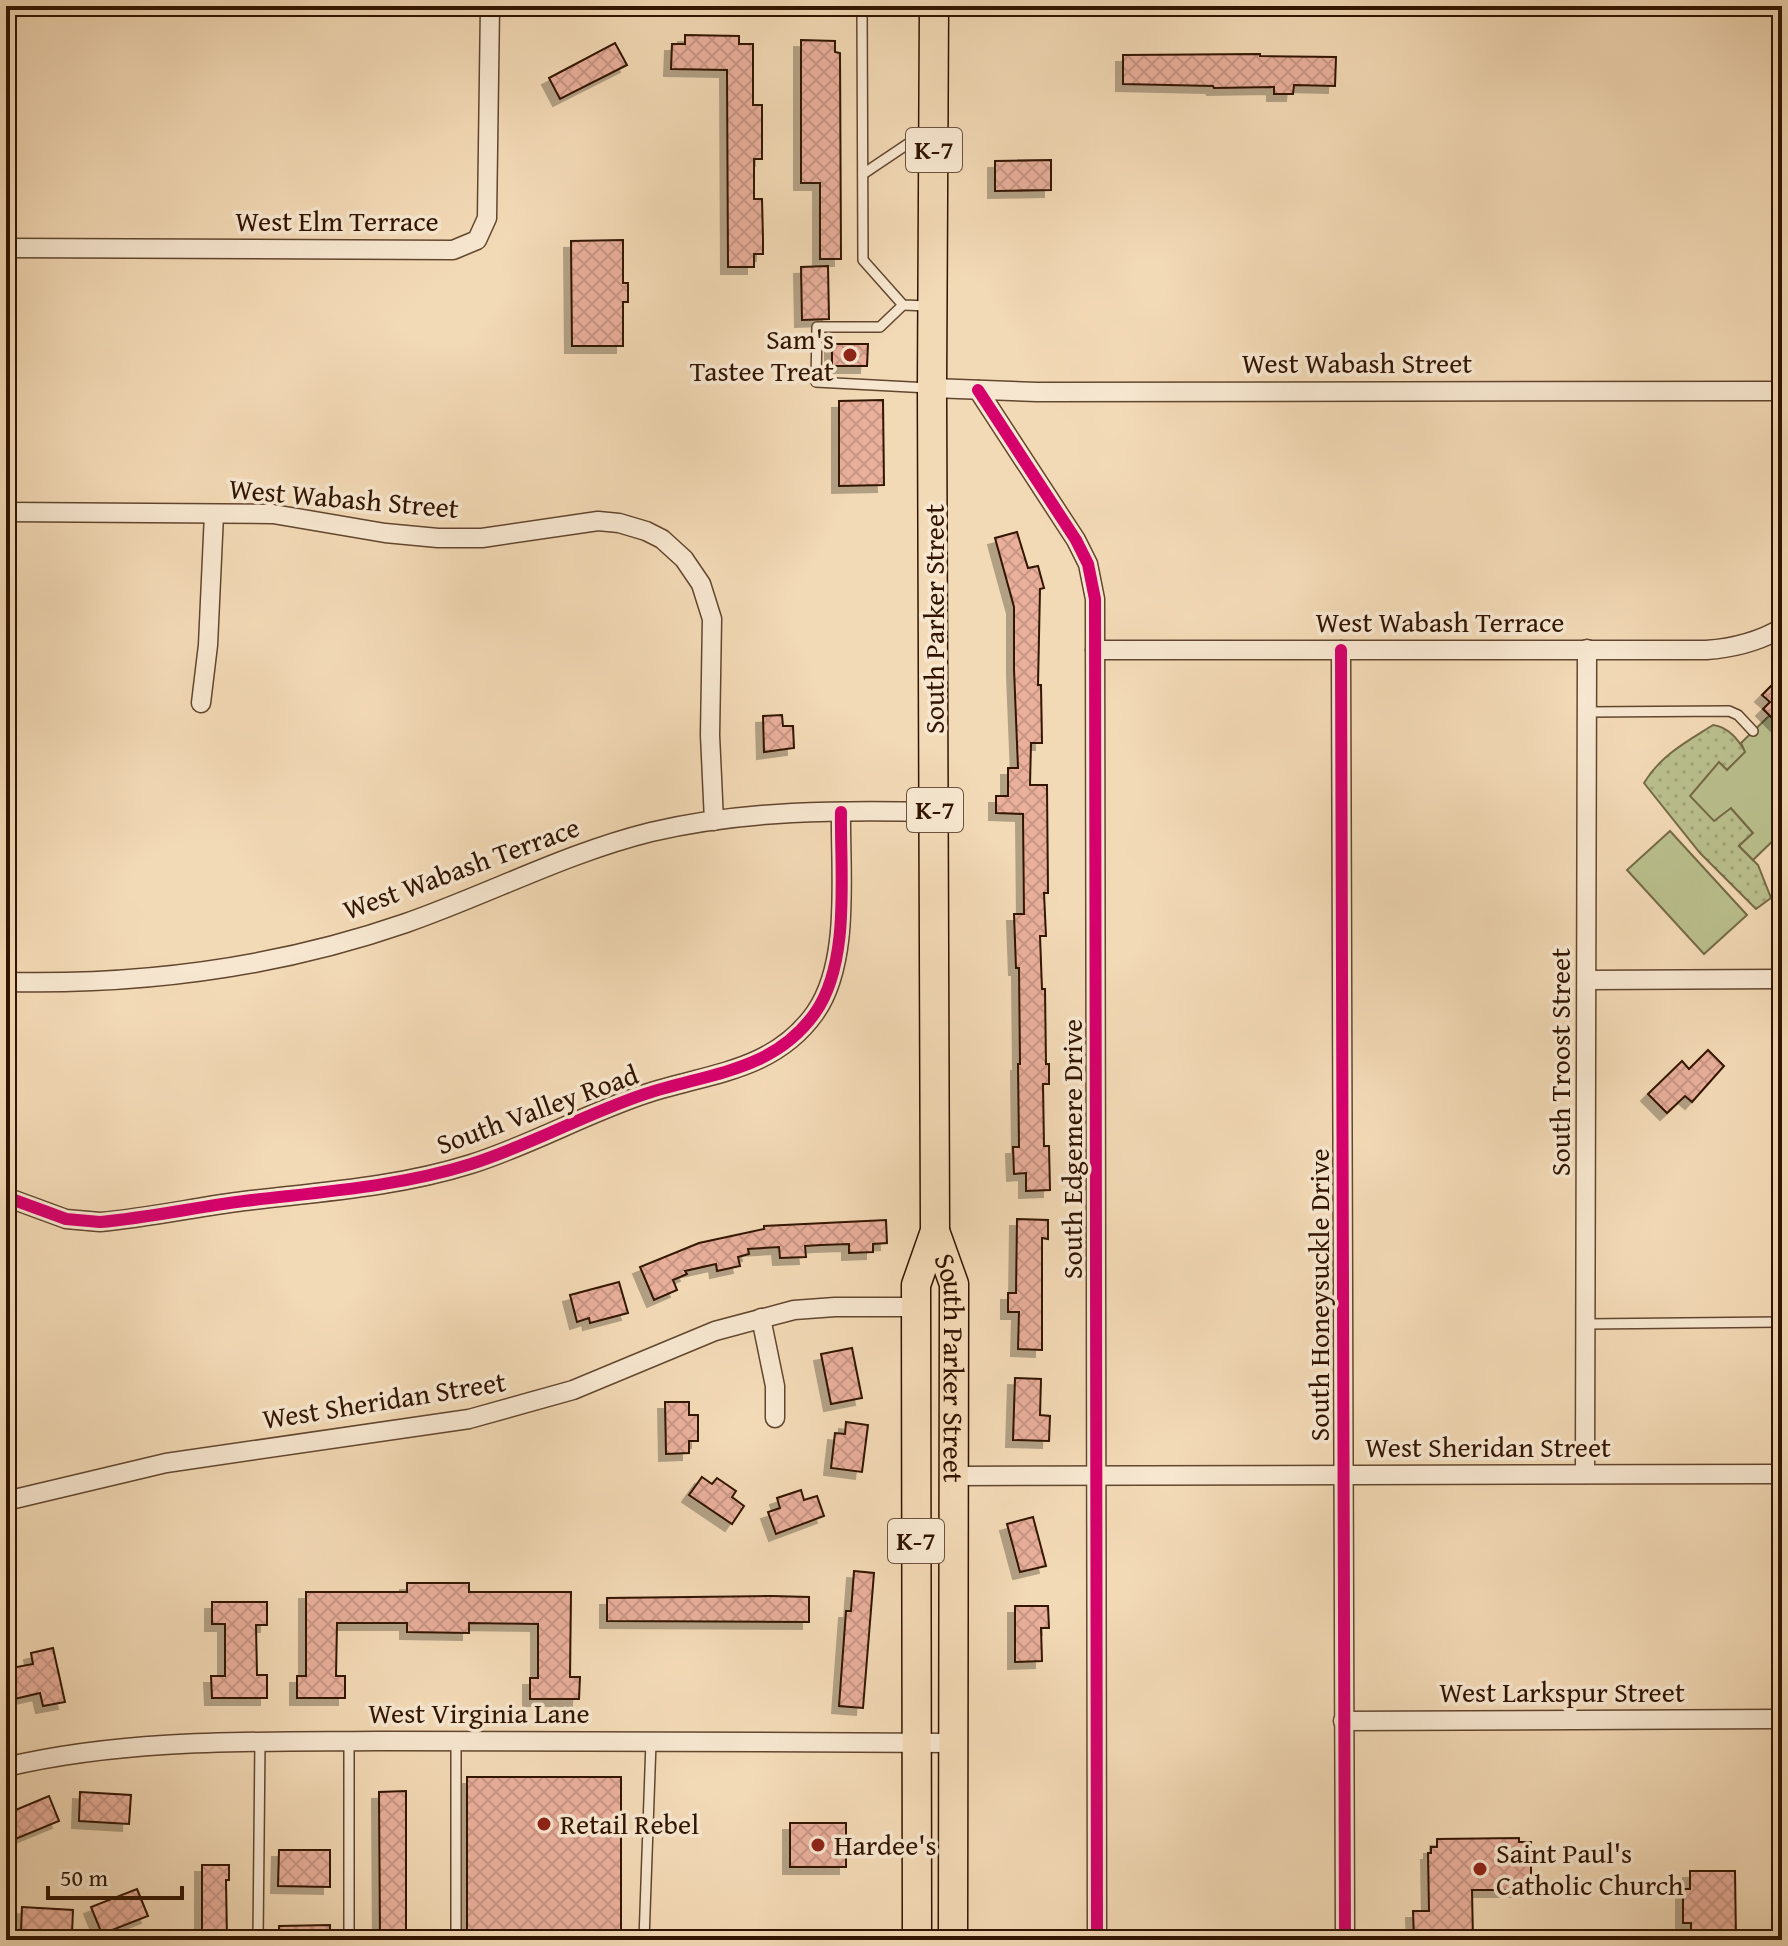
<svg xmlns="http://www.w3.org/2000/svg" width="1788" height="1946" viewBox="0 0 1788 1946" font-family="'Gentium Book Plus',serif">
	<defs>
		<pattern id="park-dots" width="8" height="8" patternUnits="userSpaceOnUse" patternTransform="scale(2)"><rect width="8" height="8" fill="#bac08e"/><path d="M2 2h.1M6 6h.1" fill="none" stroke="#a0a479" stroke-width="1.8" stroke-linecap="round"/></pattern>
		<pattern id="building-cross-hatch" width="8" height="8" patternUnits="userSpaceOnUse" patternTransform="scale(2)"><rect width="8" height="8" fill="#eab09c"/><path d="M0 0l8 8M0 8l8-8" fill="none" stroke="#c99685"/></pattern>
		<filter id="shadow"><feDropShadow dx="-7" dy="7" stdDeviation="0" flood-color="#0004"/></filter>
	</defs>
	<rect width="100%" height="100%" fill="#f3dab6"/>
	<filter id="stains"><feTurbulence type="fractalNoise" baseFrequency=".0025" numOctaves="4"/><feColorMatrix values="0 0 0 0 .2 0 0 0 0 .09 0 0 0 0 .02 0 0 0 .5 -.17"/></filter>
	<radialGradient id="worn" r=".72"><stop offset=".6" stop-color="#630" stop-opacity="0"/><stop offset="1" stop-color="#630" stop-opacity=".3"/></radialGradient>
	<path fill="url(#park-dots)" stroke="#766a47" stroke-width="2" d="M1713,725C1729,727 1738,740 1746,752L1727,770L1719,763L1696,791L1730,807L1753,833L1739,846L1758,865L1771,898L1756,909L1700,853L1644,783C1661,755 1686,742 1713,725Z"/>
	<g fill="#bac08e" stroke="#766a47" stroke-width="2">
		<polygon points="1770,715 1782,728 1782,832 1753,860 1739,846 1753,833 1731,808 1714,821 1690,796 1719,762 1727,770 1745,752 1741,743"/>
		<polygon points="1670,831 1747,915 1704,954 1627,870"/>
	</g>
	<g fill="url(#building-cross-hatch)" stroke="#311400" stroke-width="2" filter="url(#shadow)">
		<polygon points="685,35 739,36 739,44 753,44 753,105 762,105 762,159 754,159 754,199 762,199 763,239 763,254 754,254 754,267 728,267 727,70 671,69 672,44 685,44"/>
		<polygon points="801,40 835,41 835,52 840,53 841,259 820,259 820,183 801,183"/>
		<polygon points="615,43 627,65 560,99 549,78"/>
		<polygon points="1260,54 1260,56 1336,57 1335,86 1294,85 1293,94 1274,94 1274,87 1214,88 1213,86 1123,84 1123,55"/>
		<polygon points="1051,160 1051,190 995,191 995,161"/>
		<polygon points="623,240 623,283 628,283 628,302 623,302 623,346 572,346 571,241"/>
		<polygon points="828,266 829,319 802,320 801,267"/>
		<polygon points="832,344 868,344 867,366 832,366"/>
		<polygon points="883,400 884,485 839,486 839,401"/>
		<polygon points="1017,532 1028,568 1038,566 1044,588 1040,589 1038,685 1041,685 1042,743 1031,743 1030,785 1047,785 1048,893 1044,893 1046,936 1040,936 1042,989 1045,989 1046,1064 1049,1064 1049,1084 1043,1084 1044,1146 1049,1146 1050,1190 1026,1191 1026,1173 1014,1174 1013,1147 1019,1147 1018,1064 1020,1064 1019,968 1016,968 1014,914 1024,914 1023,814 996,813 996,796 1008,796 1008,768 1018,768 1014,669 1014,607 995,538"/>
		<polygon points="1782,675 1782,728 1763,709 1770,702 1762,695"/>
		<polygon points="782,715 783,726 793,726 794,748 764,752 763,716"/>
		<polygon points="1708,1050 1724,1066 1692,1102 1685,1096 1667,1113 1648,1094 1682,1061 1689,1069"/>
		<polygon points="1017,1219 1048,1220 1048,1239 1042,1238 1042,1350 1018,1349 1019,1312 1008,1312 1008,1293 1016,1293"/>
		<polygon points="886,1220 887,1243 873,1244 873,1252 849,1253 849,1244 821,1245 805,1246 806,1257 780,1258 779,1247 748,1249 749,1254 738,1257 740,1266 717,1271 716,1264 685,1271 687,1274 673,1280 677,1290 654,1300 640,1267 699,1243 764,1229 764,1226"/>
		<polygon points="619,1282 628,1313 590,1323 589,1318 577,1322 570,1295"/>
		<polygon points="852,1348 862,1398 831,1404 821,1354"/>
		<polygon points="1015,1378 1041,1379 1040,1415 1050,1416 1049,1441 1013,1440"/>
		<polygon points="665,1402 689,1402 689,1415 698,1415 698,1441 689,1441 689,1453 666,1454"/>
		<polygon points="846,1422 868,1425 862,1472 831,1468 835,1433 845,1434"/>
		<polygon points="702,1477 712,1484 717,1478 736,1491 732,1497 744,1506 732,1524 689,1495"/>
		<polygon points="801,1490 804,1500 817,1496 824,1516 776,1534 768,1512 780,1508 777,1498"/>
		<polygon points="1033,1517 1046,1566 1020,1572 1007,1524"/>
		<polygon points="854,1571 874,1573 863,1708 839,1706 846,1611 851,1611"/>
		<polygon points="407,1583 469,1583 469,1592 571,1592 570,1677 580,1677 579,1699 530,1699 530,1678 538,1678 538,1624 469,1623 469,1633 407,1632 407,1623 337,1623 336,1676 345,1676 345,1698 297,1698 297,1676 306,1676 306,1592 407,1592"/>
		<polygon points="772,1596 809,1597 809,1622 607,1621 607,1598"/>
		<polygon points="212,1602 267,1602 267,1625 256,1625 257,1675 267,1675 267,1698 212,1698 211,1676 225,1676 225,1624 212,1624"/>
		<polygon points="1015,1606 1048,1606 1049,1628 1041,1628 1042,1661 1015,1662"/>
		<polygon points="53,1648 65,1702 43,1706 40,1693 6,1701 6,1669 33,1664 31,1653"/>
		<rect x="467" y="1777" width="154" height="163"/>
		<polygon points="406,1791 406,1940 380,1940 379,1792"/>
		<polygon points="80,1792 131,1795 129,1824 79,1821"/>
		<polygon points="49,1796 59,1821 13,1840 6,1824 6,1814"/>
		<rect x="790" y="1823" width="56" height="44"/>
		<polygon points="1519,1838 1519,1842 1531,1842 1531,1884 1519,1884 1519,1890 1472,1890 1473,1940 1414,1940 1413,1911 1429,1911 1428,1853 1431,1853 1431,1847 1437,1847 1437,1839"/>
		<polygon points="279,1850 330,1850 330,1887 278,1886"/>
		<polygon points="202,1865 229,1865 229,1880 226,1880 227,1940 202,1940"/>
		<polygon points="1690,1871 1735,1871 1736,1940 1691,1940 1691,1923 1683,1923 1683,1889 1690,1889"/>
		<polygon points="137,1889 148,1916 102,1934 91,1907"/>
		<polygon points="22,1907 73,1910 72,1934 21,1931"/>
		<polygon points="330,1925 330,1940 279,1940 279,1926"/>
	</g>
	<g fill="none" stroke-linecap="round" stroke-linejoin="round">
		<defs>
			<g id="service">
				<polyline points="862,6 863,260 903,305 929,306"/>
				<polyline points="863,174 927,131"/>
				<polyline points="903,305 880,327 817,327 816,382 929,388"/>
				<polyline points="1587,712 1729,711 1738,715 1753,731"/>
				<polyline points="1587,1324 1782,1322"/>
				<polyline points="456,1740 456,1940"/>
				<polyline points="258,1940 260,1741"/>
				<polyline points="349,1940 349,1741"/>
				<polyline points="644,1940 651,1742"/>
			</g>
			<g id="minor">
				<polyline points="6,248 453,250 477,240 487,218 490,6"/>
				<polyline points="932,388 1037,392 1782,391"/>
				<polyline points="978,390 1076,540 1088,564 1095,599 1097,1940"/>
				<polyline points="6,512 273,514 385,533 438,538 482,538 598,521 619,523 646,531 662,539 684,559 701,584 712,619 710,735 714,821"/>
				<path d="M1095,650H1706C1734,648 1758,642 1782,628"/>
				<polyline points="1341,650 1345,1940"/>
				<polyline points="201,703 208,645 214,514"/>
				<polyline points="1588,980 1782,979"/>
				<path d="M6,982C141,985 279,967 406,923C489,894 566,853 651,832C744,810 840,810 935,812"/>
				<path d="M6,1197L66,1219L100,1222C148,1218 196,1207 244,1201C320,1192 398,1187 471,1164C531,1145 585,1114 645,1094C708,1073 773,1072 815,1013C851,962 840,872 841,812"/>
				<polyline points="761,1318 775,1386 775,1418"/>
				<polyline points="1585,1474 1587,649"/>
				<polyline points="954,1476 1782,1474"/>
				<polyline points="6,1501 166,1463 469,1419 573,1390 715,1331 794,1310 835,1307 916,1307"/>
				<polyline points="1343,1721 1782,1719"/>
				<path d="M6,1767C129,1738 254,1742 379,1741C570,1740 762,1743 953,1743"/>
			</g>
			<g id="trunk">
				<path id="s1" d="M935,1231L954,1284L953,1940"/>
				<polyline points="917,1940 916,1285 935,1231 932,388 934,6"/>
			</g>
		</defs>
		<use href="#service" stroke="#62462e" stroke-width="12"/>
		<use href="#minor" stroke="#62462e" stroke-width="21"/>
		<use href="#trunk" stroke="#311400" stroke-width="31"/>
		<use href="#service" stroke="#f7e7d0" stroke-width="9"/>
		<use href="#minor" stroke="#f7e7d0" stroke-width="18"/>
		<use href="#trunk" stroke="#f3dab6" stroke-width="28"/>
		<defs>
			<g id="cycleway">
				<polyline points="978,390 1076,540 1088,564 1095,599 1097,1940"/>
				<polyline points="1341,650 1345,1940"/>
				<path d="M6,1197L66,1219L100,1222C148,1218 196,1207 244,1201C320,1192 398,1187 471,1164C531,1145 585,1114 645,1094C708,1073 773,1072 815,1013C851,962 840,872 841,812"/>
			</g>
		</defs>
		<use href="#cycleway" stroke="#f7e7d0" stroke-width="17"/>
		<use href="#cycleway" stroke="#d6006c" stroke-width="12"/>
	</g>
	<g fill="#8f2418" stroke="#f7e7d0" stroke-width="3">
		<circle cx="850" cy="355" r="8"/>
		<circle cx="544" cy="1824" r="8"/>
		<circle cx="818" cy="1845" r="8"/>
		<circle cx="1480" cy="1869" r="8"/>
	</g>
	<g text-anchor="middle" stroke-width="7" stroke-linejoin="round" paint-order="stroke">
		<g fill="#f7e7d0" stroke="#6c533e" stroke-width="2">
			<rect x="906" y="128" width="56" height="44" rx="6"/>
			<rect x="907" y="788" width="56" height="44" rx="6"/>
			<rect x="888" y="1519" width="56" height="44" rx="6"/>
		</g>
		<g font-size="26" font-weight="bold" fill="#311400">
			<text x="934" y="159">K-7</text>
			<text x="935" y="819">K-7</text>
			<text x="916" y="1550">K-7</text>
		</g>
		<g font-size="28" fill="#311400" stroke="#f7e7d0">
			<text x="337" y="231">West Elm Terrace</text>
			<text x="1357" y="373">West Wabash Street</text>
			<text transform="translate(344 498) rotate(5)" y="10">West Wabash Street</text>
			<text transform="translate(934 619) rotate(-90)" y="10">South Parker Street</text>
			<text x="1440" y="632">West Wabash Terrace</text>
			<text transform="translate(461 868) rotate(-20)" y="10">West Wabash Terrace</text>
			<text transform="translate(1560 1062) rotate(-90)" y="10">South Troost Street</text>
			<text transform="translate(537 1109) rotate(-20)" y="10">South Valley Road</text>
			<text transform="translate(1072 1149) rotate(-90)" y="10">South Edgemere Drive</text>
			<text transform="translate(1319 1295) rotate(-90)" y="10">South Honeysuckle Drive</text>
			<text dy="10" stroke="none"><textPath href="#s1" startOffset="140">South Parker Street</textPath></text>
			<text transform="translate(384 1400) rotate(-9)" y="10">West Sheridan Street</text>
			<text x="1488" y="1457">West Sheridan Street</text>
			<text x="1562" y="1702">West Larkspur Street</text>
			<text x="479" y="1723">West Virginia Lane</text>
		</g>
		<g font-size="28" fill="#311400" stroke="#f7e7d0" text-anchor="start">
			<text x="834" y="349" text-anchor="end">Sam's<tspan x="834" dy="32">Tastee Treat</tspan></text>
			<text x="560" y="1834">Retail Rebel</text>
			<text x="834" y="1855">Hardee's</text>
			<text x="1496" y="1863">Saint Paul's<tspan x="1496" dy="32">Catholic Church</tspan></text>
		</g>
	</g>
	<rect width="1788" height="1946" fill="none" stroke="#f3dab6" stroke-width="32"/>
	<rect x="8" y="8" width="1772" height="1930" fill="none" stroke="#311400" stroke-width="4"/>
	<rect x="16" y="16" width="1756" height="1914" fill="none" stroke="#311400" stroke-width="2"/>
	<path d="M48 1886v12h134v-12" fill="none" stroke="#311400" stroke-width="4"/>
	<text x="60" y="1886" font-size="24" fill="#311400" stroke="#f7e7d0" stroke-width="6" paint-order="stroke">50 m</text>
	<rect width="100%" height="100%" filter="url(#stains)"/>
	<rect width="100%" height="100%" fill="url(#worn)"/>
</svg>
